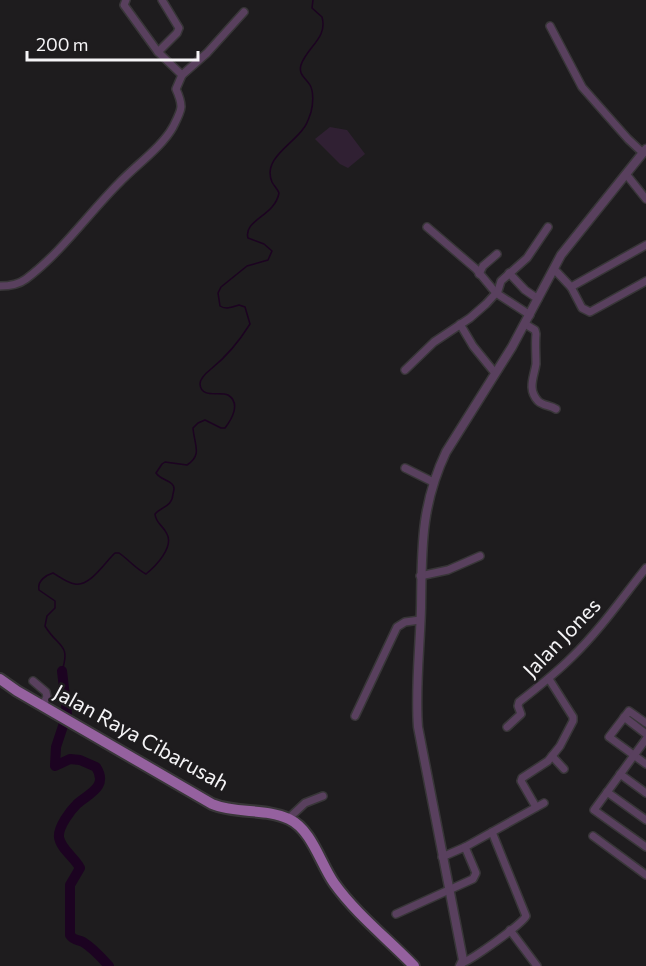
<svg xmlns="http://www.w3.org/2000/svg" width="646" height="966" viewBox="0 0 646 966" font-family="Commissioner,sans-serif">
	<rect width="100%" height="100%" fill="#1e1c1e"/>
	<polygon fill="#302033" points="330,127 347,130 365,154 348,168 340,164 315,139"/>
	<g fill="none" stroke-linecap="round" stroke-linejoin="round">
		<path stroke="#1c0321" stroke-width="1.5" d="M62,671C71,643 58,648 45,626L47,616L55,608V601L39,590C37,581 46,575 53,573C60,577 67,583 75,584C90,587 105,562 115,553H119C128,559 136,569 146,574C156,566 174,547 167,534C163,525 156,524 155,514C162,506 172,507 173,494C174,490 175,487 172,484C167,479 161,480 156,473L162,464L165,462L187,465C203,455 194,444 193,428L198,423L205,420L221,428H225C232,419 241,403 228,395C220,391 201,399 200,384C200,378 206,373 211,369C226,357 240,340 250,324L245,307L239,305C233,307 226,310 220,306L218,293L221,287L247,266L268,260L272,251L264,244L248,238C243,220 275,216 279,193C277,188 274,186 272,182C262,159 293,144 303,129C307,125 309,118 311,112C313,105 314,92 310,85C306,78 298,75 301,65C307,47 328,38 322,17L312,8L313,0"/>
		<path stroke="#1c0321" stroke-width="10" d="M62,671L67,714L56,747L55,766L70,759L80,760L96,767C109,787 88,794 77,804C70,811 58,827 59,837C60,848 75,858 80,868L70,885V935C74,941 77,939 83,942C93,948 101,957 109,966"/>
		<defs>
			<g id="minor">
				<polyline points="126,0 124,5 158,52"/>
				<polyline points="550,26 582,87 628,139 643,153"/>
				<polyline points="182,75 207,53 244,12"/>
				<polyline points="626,174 646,199"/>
				<polyline points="427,227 476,269 496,293 530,315"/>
				<polyline points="554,269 571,287 582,308 590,312 646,281"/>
				<polyline points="509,273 525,290 538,299"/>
				<polyline points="479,274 483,266 497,254"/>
				<path d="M0,286C9,286 18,285 26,279C62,252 88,214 119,183C135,166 162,147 173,127C182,109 184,107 176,89L182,75L158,52L177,33L179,28L162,0"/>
				<polyline points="571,287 646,245"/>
				<polyline points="460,324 473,346 495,373"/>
				<path d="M525,324L535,330L536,334C535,344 536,354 536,364C534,377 527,389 538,401C543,406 550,405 556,409"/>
				<polyline points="405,370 434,342 470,318 486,304 498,291 501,281 527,258 548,227"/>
				<polyline points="405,468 433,482"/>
				<polyline points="420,576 448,570 480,556"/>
				<polyline points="33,681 46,692 47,697 42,706"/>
				<polyline points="355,716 397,627 405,622 420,620"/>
				<polyline points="624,717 646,734"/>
				<polyline points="646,723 629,711 609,737 646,764"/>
				<path d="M507,727L521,714L518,706L519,702C537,688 555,674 572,657C600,630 622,598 646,568"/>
				<polyline points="646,739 594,810 646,847"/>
				<polyline points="552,756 564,769"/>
				<polyline points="620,774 646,793"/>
				<polyline points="607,792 646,820"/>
				<polyline points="536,807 521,781 522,778 548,761 560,746 573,721 573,717 549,679"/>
				<polyline points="289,818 305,803 323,796"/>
				<polyline points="593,836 646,875"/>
				<polyline points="442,857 465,847 544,803"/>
				<polyline points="396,914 473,879 476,873 465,847"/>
				<polyline points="510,930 537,966"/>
				<path d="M462,963C473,959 522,924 526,916L492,832"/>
			</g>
			<path id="tertiary" d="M460,966L463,960L418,727C415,688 420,648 421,608C422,550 420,507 446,452L512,347L561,255L646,149"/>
			<path id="primary" d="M0,679L17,691L212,804C236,814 266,808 289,819C312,830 320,863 334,883C356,914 388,939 414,966"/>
		</defs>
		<use href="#minor" stroke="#383638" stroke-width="10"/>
		<use href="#tertiary" stroke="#383638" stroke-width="11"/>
		<use href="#primary" stroke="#383638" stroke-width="14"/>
		<use href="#minor" stroke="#59405e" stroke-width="7"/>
		<use href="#tertiary" stroke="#59405e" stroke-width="8"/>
		<use href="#primary" stroke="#95619f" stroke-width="10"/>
	</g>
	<g text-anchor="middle" stroke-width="5" stroke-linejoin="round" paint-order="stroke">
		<g font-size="21" fill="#f5f4f6" stroke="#1e1c1e">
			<text transform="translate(562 638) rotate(-46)" y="7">Jalan Jones</text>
			<text transform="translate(141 738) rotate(29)" y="7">Jalan Raya Cibarusah</text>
		</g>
	</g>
	<path d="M27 51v9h171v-9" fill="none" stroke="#f5f4f6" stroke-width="3"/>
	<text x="36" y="51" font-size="18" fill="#f5f4f6" stroke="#1e1c1e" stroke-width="4.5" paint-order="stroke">200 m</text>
</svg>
